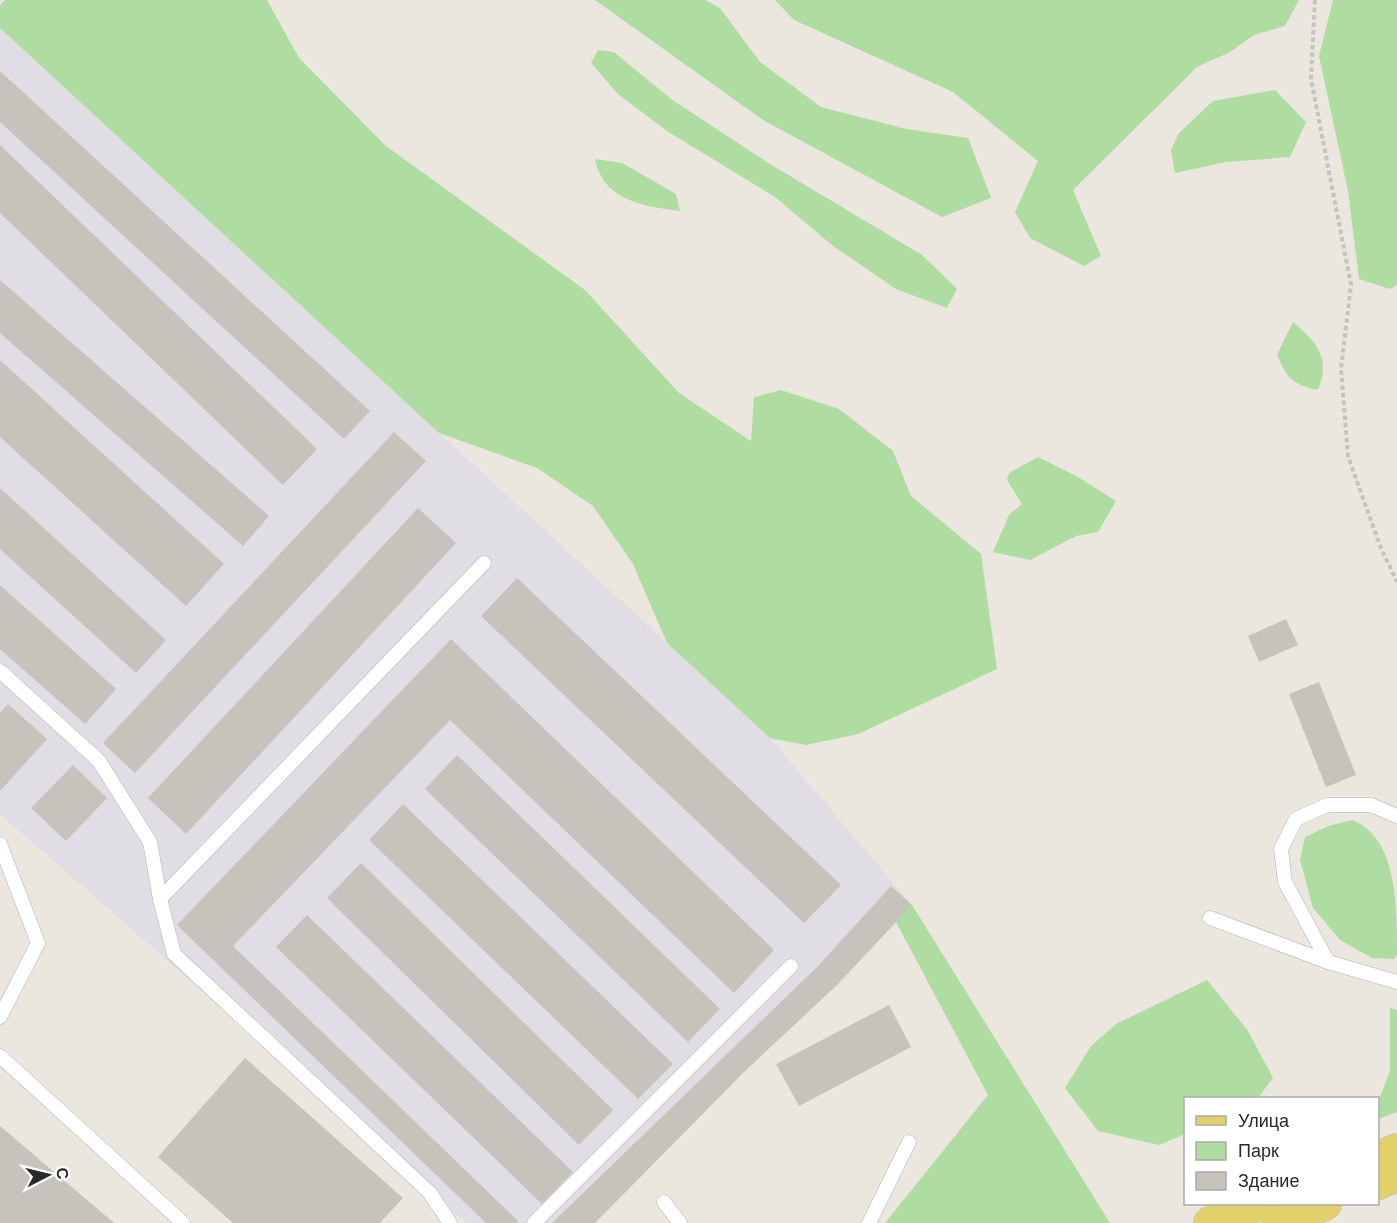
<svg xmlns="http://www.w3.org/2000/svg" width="1397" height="1223" viewBox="0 0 1397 1223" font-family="'Work Sans',sans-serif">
	<rect width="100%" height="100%" fill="#ebe6de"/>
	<polygon fill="#e0dde4" points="0,28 770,738 912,905 837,985 746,1070 595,1223 467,1223 0,814"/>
	<g fill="#afdca0">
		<polygon points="5,0 267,0 299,58 386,146 585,290 679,393 751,441 754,397 781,390 839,409 893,451 911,496 981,554 997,669 858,734 806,745 770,738 667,643 633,564 593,506 537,468 439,433 0,28 0,5"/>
		<polygon points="595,0 705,0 720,8 760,62 821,107 906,129 968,138 991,198 942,217 763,120"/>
		<polygon points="775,0 1299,0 1285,26 1254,35 1230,52 1197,67 1073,190 1101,256 1084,266 1030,238 1015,212 1038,161 953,92 794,20"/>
		<polygon points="1333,0 1397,0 1397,285 1390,289 1359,279 1348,191 1319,56"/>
		<polygon points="598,50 614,52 671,99 765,161 922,255 957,289 947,308 896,289 833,246 775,197 667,131 618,94 591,63"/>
		<polygon points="1275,90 1306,122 1290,157 1226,162 1175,173 1171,150 1179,133 1213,101"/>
		<path d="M595,159L622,163L676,194L680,211C644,206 603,201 595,159Z"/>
		<path d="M1293,322C1316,342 1331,357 1318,390C1291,384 1288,379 1277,355Z"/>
		<polygon points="1038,457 1078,477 1116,501 1098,532 1076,536 1030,560 993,552 1009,515 1022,504 1007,480 1009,473"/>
		<path d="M1352,820C1397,837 1397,905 1397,955L1394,959L1372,958L1340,940L1313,908L1300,860L1305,837L1329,826Z"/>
		<polygon points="912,905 1110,1223 885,1223 988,1095 896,922"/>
		<polygon points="1207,980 1248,1031 1273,1078 1258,1098 1186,1098 1185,1134 1159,1145 1098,1131 1065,1088 1091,1046 1116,1024"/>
		<polygon points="1390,1008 1397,1010 1397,1112 1378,1119 1378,1102 1390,1071"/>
	</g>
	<g fill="#c6c3bd">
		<polygon points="0,71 370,411 344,439 0,122"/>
		<polygon points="0,145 317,449 283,485 0,213"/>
		<polygon points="0,280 269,516 243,546 0,333"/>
		<polygon points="0,360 224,564 186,606 0,437"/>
		<polygon points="394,432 426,461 135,773 103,743"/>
		<polygon points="0,488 166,640 136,673 0,549"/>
		<polygon points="418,508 456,543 186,834 148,798"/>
		<polygon points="517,578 841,885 804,923 481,616"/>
		<polygon points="0,585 116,689 85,724 0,649"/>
		<polygon points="1286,619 1298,645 1259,662 1248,636"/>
		<polygon points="451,639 774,950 734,993 450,720 233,946 518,1221 517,1223 486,1223 177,925"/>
		<polygon points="1319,682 1356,775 1326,787 1289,694"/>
		<polygon points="8,704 47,739 0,791 0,713"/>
		<polygon points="457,755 720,1009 688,1042 425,789"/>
		<polygon points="73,765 107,798 66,841 31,808"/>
		<polygon points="403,804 673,1064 638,1099 369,840"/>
		<polygon points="361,863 613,1110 579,1145 327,898"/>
		<polygon points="891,886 912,905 837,985 746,1070 595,1223 552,1223 817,967"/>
		<polygon points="307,915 573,1172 542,1204 276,947"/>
		<polygon points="889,1005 911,1047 799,1106 776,1064"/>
		<polygon points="245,1058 403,1198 380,1223 233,1223 158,1157"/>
		<polygon points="0,1126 114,1223 0,1223"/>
	</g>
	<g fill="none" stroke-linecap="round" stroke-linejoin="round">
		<defs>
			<g id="service">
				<polyline points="0,671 99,761 150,842 160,899 174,954 430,1193 450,1223"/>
				<polyline points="0,844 38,943 0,1017"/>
				<polyline points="160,899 484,563"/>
				<polyline points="1210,918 1328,962 1397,982"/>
				<polyline points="1328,962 1285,882 1281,849 1296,819 1327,805 1371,805 1397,816"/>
				<polyline points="0,1056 183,1223"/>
				<polyline points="664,1202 680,1223"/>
				<polyline points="534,1223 791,966"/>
				<polyline points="869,1223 909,1142"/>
			</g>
			<g id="primary">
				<polyline points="1378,1158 1397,1150"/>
				<polyline points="1378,1183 1397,1175"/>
				<polyline points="1210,1223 1260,1204"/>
				<polyline points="1278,1223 1325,1204"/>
			</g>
		</defs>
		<use href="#service" stroke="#b1b2bc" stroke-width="15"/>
		<use href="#primary" stroke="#c3c3c3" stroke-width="34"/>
		<polyline stroke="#c3c3c3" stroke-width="4" stroke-dasharray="4.5 3" stroke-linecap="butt" points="1315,0 1311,79 1351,285 1341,369 1348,456 1380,546 1397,582"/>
		<use href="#service" stroke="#fff" stroke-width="14"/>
		<use href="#primary" stroke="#e2d16b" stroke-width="33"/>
	</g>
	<rect x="1184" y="1097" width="195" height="108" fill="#ffffff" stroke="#aaaaaa" stroke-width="1.5"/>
	<rect x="1196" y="1116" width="30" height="9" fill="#e2d16b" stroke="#aaaaaa" stroke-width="1.5"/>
	<text x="1238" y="1127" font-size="18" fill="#2a2a2a">Улица</text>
	<rect x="1196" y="1142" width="30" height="18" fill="#afdca0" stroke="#aaaaaa" stroke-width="1.5"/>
	<text x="1238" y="1157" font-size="18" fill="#2a2a2a">Парк</text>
	<rect x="1196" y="1172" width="30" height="18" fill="#c6c3bd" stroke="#aaaaaa" stroke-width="1.5"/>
	<text x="1238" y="1187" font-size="18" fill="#2a2a2a">Здание</text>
	<g transform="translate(48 1175) rotate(83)" stroke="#ffffff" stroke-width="4.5" paint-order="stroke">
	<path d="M0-4.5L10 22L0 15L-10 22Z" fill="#2a2a2a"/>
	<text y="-9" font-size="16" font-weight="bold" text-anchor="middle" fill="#2a2a2a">С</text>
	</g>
</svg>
